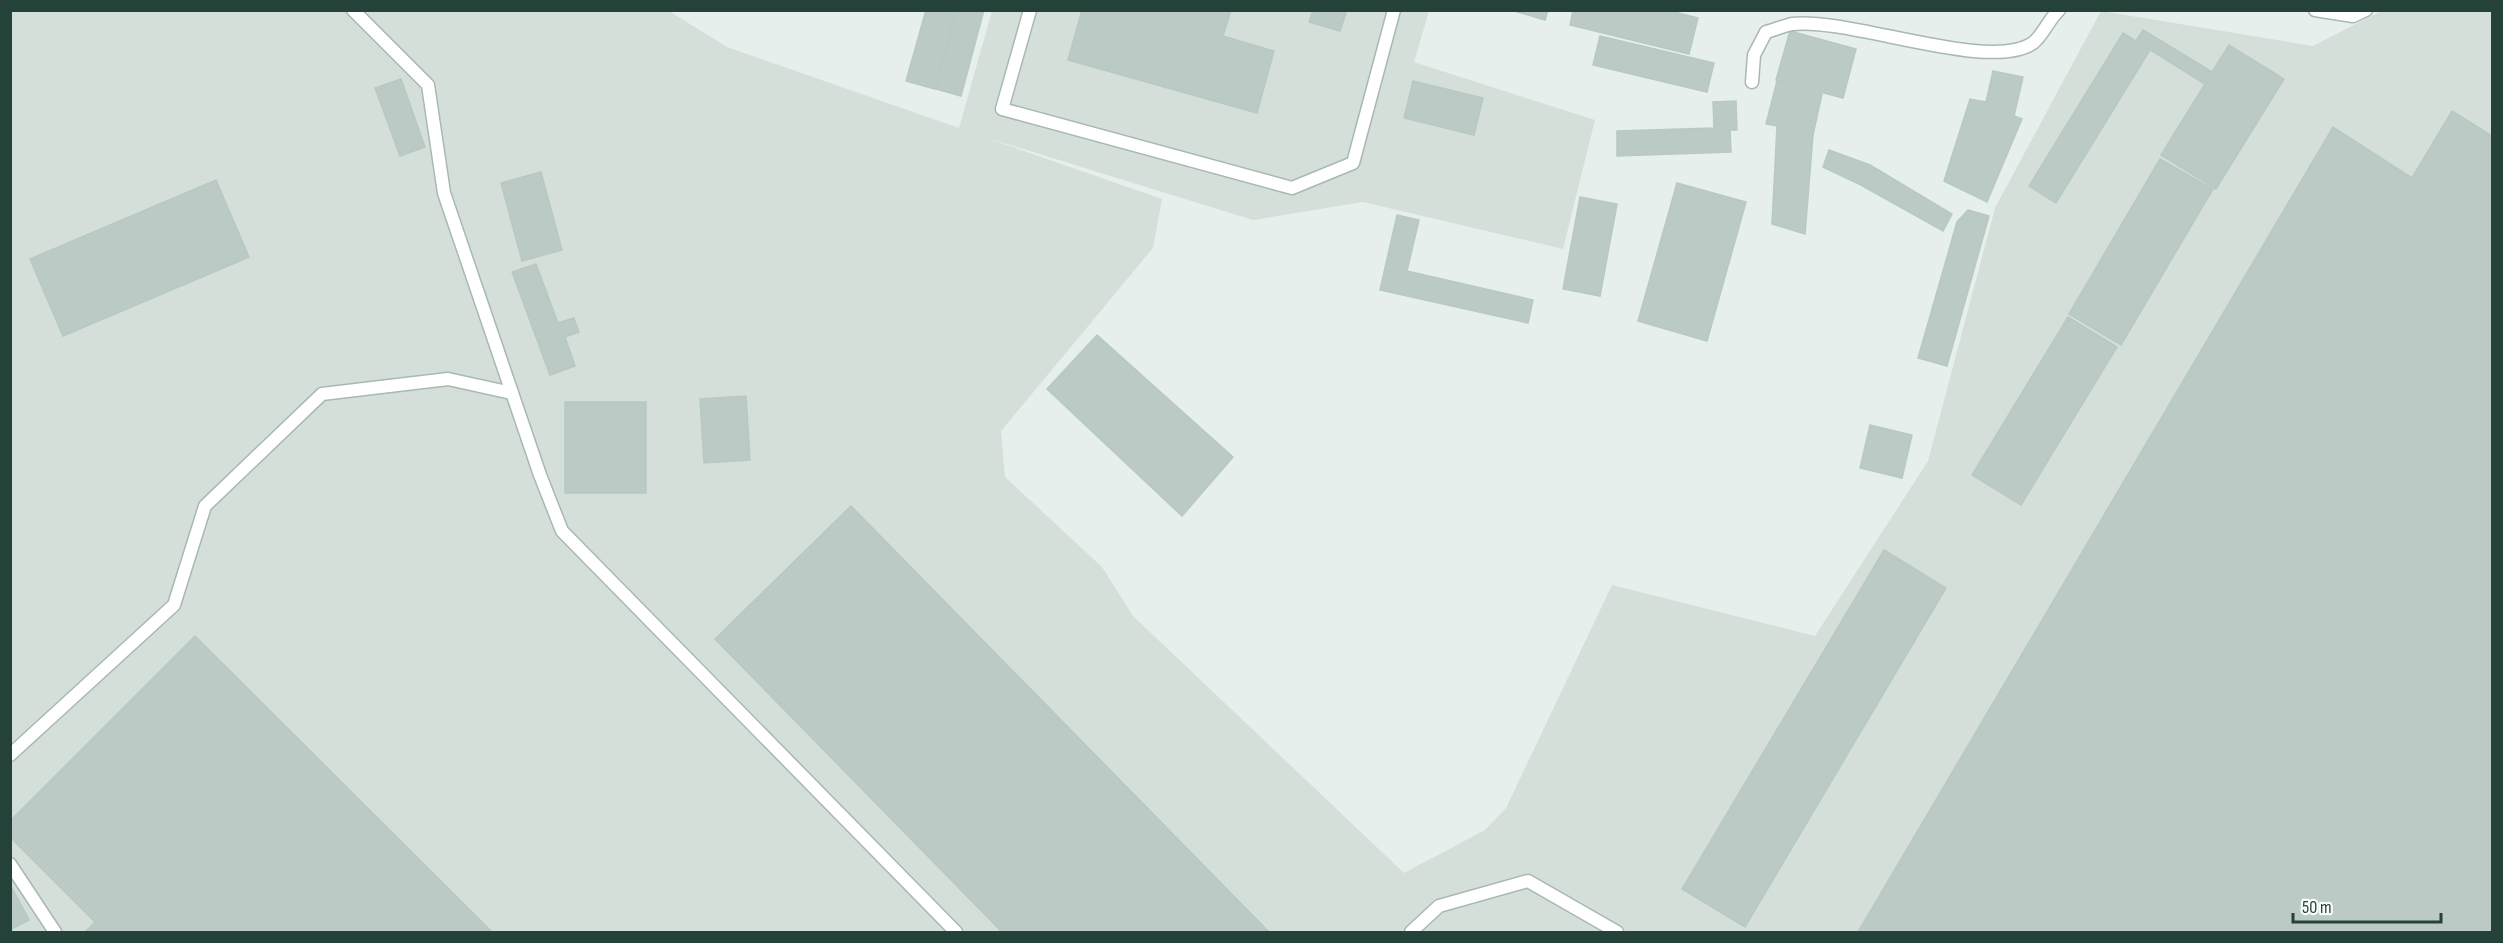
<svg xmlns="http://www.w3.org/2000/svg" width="2503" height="943" viewBox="0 0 2503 943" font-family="'Sofia Sans Condensed',sans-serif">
	<rect width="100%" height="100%" fill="#e6efeb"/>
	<polygon fill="#d4dfda" points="10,11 669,11 727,47 959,128 992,11 1429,11 1414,62 1595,120 1563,249 1363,202 1253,220 984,137 1162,199 1153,248 1001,431 1005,477 1102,567 1133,616 1404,873 1485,830 1506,808 1612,585 1815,636 1928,461 1995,208 2101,11 2313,46 2381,11 2492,11 2492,932 11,932"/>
	<g fill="#bbcac4" stroke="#b8c9c2" stroke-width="1.5">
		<polygon points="926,10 956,10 935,89 906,81"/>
		<polygon points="957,10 984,10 961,96 936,89"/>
		<polygon points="1082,10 1231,10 1223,36 1274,51 1257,113 1068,60"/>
		<polygon points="1313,10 1347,10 1340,31 1309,22"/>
		<polygon points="1511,10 1548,10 1545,20"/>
		<polygon points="1573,10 1667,10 1698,18 1689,54 1570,25"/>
		<polygon points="2143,30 2212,72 2229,45 2284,79 2216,189 2161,155 2205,84 2136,41"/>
		<polygon points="1790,31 1856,49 1843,98 1776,80"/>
		<polygon points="2123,33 2150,50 2056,203 2029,186"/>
		<polygon points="1600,36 1714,63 1707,92 1593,65"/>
		<polygon points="1993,71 2023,77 2014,116 2022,119 1987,202 1944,181 1970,99 1986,102"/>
		<polygon points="401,79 425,147 400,156 375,88"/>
		<polygon points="1413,81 1483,98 1474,135 1404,118"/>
		<polygon points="1777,81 1822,94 1813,135 1805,234 1772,224 1777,126 1766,124"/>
		<polygon points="1736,101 1737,130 1730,130 1731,152 1617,156 1617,131 1714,128 1713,102"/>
		<polygon points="2452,111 2492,136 2492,932 1858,932 2333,127 2412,178"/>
		<polygon points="1829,150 1870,165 1952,214 1943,231 1861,185 1823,167"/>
		<polygon points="2160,159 2213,189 2121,345 2069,314"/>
		<polygon points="541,172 562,250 522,261 501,183"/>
		<polygon points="216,180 249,257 63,336 30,259"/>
		<polygon points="1677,183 1746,202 1707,341 1638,321"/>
		<polygon points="1580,197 1617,204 1600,296 1563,289"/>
		<polygon points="1968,210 1989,216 1947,366 1918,358 1957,222"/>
		<polygon points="1397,215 1419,220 1407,271 1533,300 1528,323 1380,290"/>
		<polygon points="536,264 558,323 574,318 579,332 565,337 575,366 550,375 512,272"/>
		<polygon points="2068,317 2117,347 2021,505 1972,475"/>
		<polygon points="1097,335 1233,457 1182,516 1047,389"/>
		<polygon points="746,396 750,460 704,463 700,399"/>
		<rect x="565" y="402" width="81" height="91"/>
		<polygon points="1870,425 1912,435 1902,478 1860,468"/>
		<polygon points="851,506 1269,932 1002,932 715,639"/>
		<polygon points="1884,550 1946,588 1745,927 1682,889"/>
		<polygon points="195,636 492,932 85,932 95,922 10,837 10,821"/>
		<polygon points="10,884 29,920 10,930"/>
	</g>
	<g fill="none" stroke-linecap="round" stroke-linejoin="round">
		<defs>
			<g id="service">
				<polyline points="353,10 428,85 444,193 540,475 562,531 956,932"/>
				<polyline points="1030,10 1002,109 1292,188 1353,163 1394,10"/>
				<polyline points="2315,10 2353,16 2366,10"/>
				<path d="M1752,82L1754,55L1766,32C1774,30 1783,26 1792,24C1850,17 1988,73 2033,43C2043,35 2049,19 2059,10"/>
				<polyline points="10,755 174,605 205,506 322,394 448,379 512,393"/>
				<polyline points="10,864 55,932"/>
				<polyline points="1411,932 1439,906 1528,881 1617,932"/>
			</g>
		</defs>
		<use href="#service" stroke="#a8b8b2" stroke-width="15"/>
		<use href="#service" stroke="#fff" stroke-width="12"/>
	</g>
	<rect width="2503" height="943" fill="none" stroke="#24423a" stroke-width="24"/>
	<path d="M2293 913v9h148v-9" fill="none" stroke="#24423a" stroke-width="3"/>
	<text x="2302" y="913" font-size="18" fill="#24423a" stroke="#f7fbf9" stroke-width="4.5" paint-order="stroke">50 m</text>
</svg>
